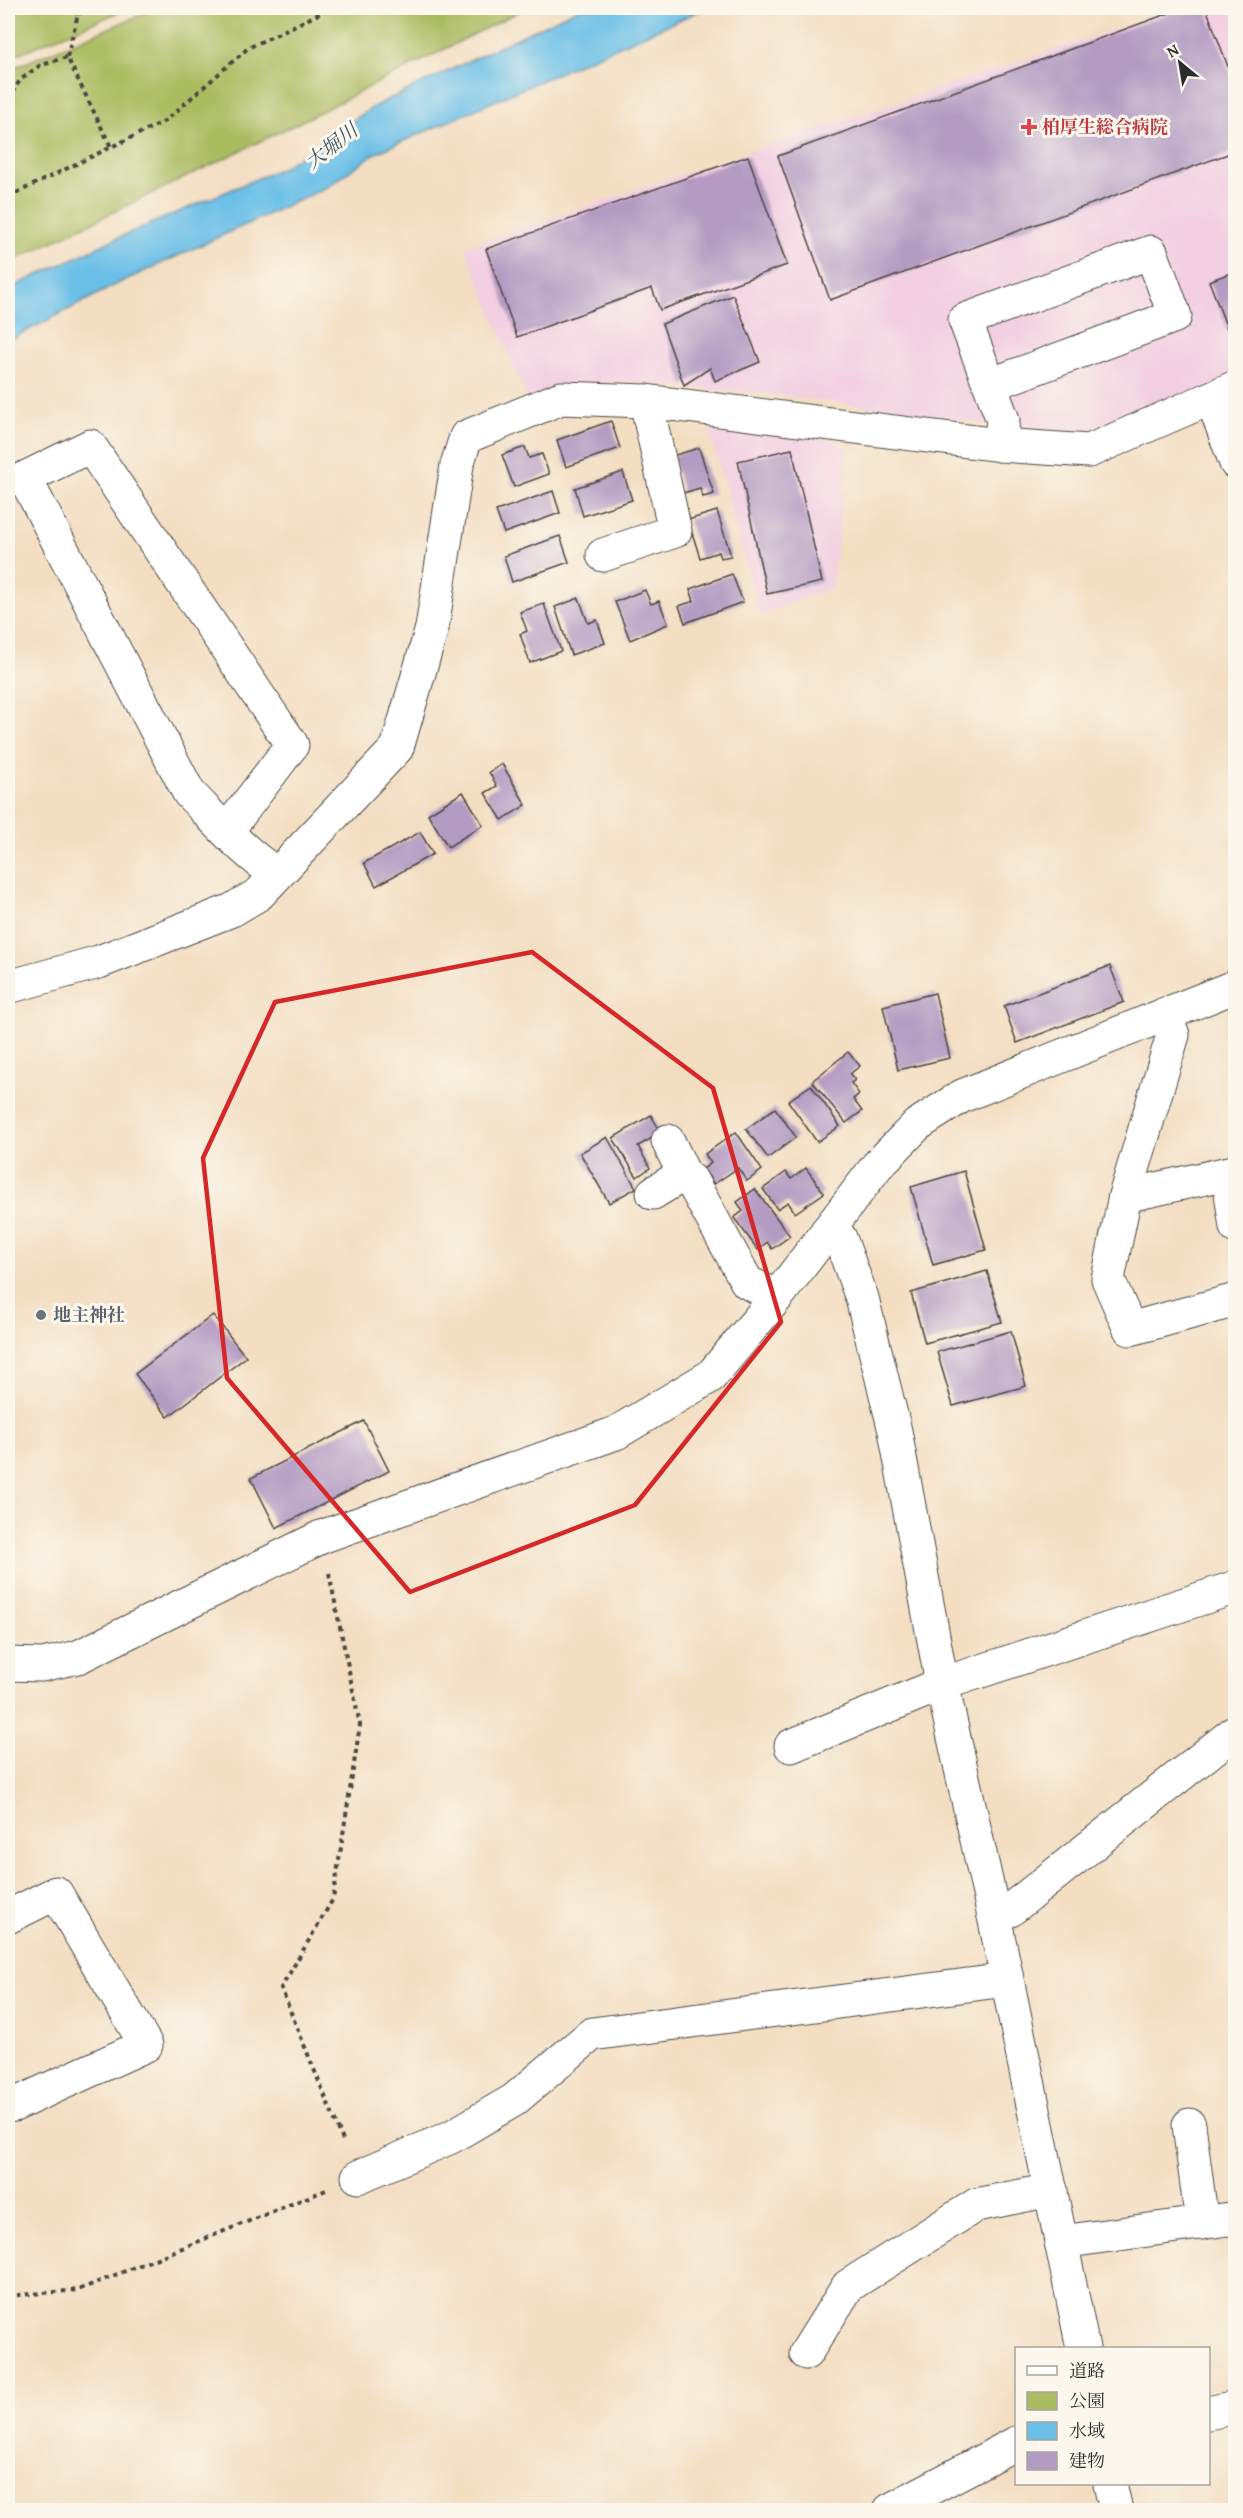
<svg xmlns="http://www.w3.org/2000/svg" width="1243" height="2518" viewBox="0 0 1243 2518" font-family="'Gentium Book Plus','Noto Serif JP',serif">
	<rect width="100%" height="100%" fill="#fbf7ec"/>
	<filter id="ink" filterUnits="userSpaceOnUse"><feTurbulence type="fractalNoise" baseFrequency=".0167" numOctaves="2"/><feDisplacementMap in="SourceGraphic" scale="12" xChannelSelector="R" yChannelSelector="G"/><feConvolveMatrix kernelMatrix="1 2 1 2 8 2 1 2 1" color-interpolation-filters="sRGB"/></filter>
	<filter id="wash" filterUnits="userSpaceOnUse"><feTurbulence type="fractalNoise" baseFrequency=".008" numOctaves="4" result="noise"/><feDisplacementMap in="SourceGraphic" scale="24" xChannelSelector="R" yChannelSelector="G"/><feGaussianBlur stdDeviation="1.35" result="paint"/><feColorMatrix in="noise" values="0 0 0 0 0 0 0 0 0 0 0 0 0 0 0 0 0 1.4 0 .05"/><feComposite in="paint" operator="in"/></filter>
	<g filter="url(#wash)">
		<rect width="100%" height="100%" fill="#f3dec2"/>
		<g fill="#f2cfe1">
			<polygon points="1179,8 1235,8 1235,380 1100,439 779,395 614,381 527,399 465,247"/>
			<polygon points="708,425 836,441 847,451 832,587 760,615"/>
		</g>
		<g fill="#abbc60" stroke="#6b7446" stroke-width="1.5">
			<polygon points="8,8 129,8 8,58"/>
			<polygon points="157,8 526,8 300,122 8,263 8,70"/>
		</g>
		<polygon fill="#6abfe7" stroke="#4a7589" stroke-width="1.5" points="580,8 706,8 374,154 327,187 119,283 8,341 8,289 113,240 282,168 375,106"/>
		<g id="blocks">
			<g fill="#b49bc2">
				<polygon points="1183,8 1206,8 1236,88 1236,151 830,300 778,156"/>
				<polygon points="748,156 787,265 660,310 652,288 517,337 486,249"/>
				<polygon points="1236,271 1236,349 1235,349 1209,281"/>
				<polygon points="733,295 760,362 715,381 710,368 684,385 662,324"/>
				<polygon points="611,421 620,448 566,467 557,440"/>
				<polygon points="525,447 529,458 542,454 549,474 514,487 502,455"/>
				<polygon points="699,448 714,494 703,497 700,488 683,493 672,456"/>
				<polygon points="792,449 822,582 767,594 738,461"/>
				<polygon points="623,472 632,500 583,516 575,488"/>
				<polygon points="553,491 560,513 504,533 496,511"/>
				<polygon points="717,511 731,556 721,558 719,552 700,558 688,520"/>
				<polygon points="560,536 569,562 512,582 504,556"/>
				<polygon points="732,574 743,602 685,623 679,606 694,601 690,589"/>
				<polygon points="645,590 651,604 659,601 668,624 630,640 615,602"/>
				<polygon points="579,598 588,623 597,620 605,643 571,655 555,607"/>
				<polygon points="544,604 561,651 530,663 520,634 527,631 520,612"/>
				<polygon points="502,764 526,805 502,820 485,793 497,786 489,772"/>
				<polygon points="463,792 483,825 448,847 428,814"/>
				<polygon points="420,832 433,854 376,886 364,863"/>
				<polygon points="1110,966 1124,1002 1017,1043 1004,1006"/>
				<polygon points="935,993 950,1058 898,1070 883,1006"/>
				<polygon points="848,1052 860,1066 850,1074 855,1080 851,1083 859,1094 853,1099 862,1111 846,1123 812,1081"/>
				<polygon points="811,1085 840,1126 817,1142 788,1101"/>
				<polygon points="775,1108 796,1137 768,1158 746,1129"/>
				<polygon points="651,1115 661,1133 638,1146 650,1168 637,1177 613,1138"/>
				<polygon points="736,1132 762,1170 747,1181 738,1168 714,1184 703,1169 711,1163 705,1154"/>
				<polygon points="607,1137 636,1188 609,1203 580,1153"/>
				<polygon points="806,1168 824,1193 795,1213 788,1202 777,1209 763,1189 786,1172 791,1179"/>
				<polygon points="964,1171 986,1250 933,1265 911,1187"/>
				<polygon points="755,1189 790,1236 772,1249 767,1242 758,1250 734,1218 743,1211 737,1202"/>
				<polygon points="987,1271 1002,1322 925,1343 911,1293"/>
				<polygon points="213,1315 246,1357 168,1417 135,1374"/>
				<polygon points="1011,1331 1026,1386 953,1406 937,1352"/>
				<polygon points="364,1421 389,1471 276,1528 251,1478"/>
			</g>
		</g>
	</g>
	<g filter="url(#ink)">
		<use href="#blocks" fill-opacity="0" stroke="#494642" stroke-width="1.5"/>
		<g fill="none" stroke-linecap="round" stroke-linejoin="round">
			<defs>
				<g id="minor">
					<polyline points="990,385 1175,316 1151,252 965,320 1003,420 1000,445"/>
					<polyline points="1212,399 1236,463"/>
					<polyline points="603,555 675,531 646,401"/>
					<path d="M227,831L292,745L90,446L25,478L189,793C213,817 248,858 277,873"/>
					<polyline points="8,987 99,962 232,910 259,894 397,748 432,628 457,465 466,437 561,398 646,401 1000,445 1089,451 1236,387"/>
					<polyline points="1165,1014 1173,1035 1125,1196 1108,1279 1130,1329 1236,1300"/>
					<polyline points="668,1141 684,1174 691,1180 747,1282 777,1297"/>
					<polyline points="653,1193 684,1174"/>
					<polyline points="1125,1196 1228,1173 1236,1227"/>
					<polyline points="827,1231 840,1238 862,1298 895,1431 942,1684 994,1916 1083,2348"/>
					<polyline points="8,1664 42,1665 78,1657 321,1537 616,1433 711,1376 777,1297 877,1166 917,1125 962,1096 1236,986"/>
					<polyline points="791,1746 942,1684 1236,1587"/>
					<polyline points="994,1916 1010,1910 1236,1731"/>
					<polyline points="8,1917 56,1893 146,2045 14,2105 8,2100"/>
					<polyline points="1189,2125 1202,2223"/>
					<polyline points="358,2177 451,2137 514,2100 592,2034 1006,1980"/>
					<polyline points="1061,2242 1236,2218"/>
					<polyline points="806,2353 848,2286 976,2205 1051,2190"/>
					<polyline points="1208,2413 1236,2407"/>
					<polyline points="1110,2484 1116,2510"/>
					<polyline points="890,2510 1016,2443"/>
				</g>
			</defs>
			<use href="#minor" stroke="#494642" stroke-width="35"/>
			<g stroke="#494642" stroke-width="4" stroke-dasharray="4.5 4.5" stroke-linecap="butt">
				<polyline points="69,8 78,14"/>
				<polyline points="91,8 78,14 67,57 111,147"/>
				<polyline points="8,101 20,80 39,66 67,57"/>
				<polyline points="8,197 165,121 248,48 331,8"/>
				<polyline points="329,1573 360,1725 333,1899 281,1988 344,2143"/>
				<polyline points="8,2296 78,2290 326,2190"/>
			</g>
			<use href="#minor" stroke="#fff" stroke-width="33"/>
		</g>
	</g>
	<path fill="none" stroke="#d62828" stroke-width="4.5" stroke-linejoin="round" d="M532,952L713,1088L781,1322L635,1505L410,1592L227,1378L203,1158L275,1002Z"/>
	<path fill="#e0444e" stroke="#fbf7ec" stroke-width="2" d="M1026 118h6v6h6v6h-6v6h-6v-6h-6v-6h6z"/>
	<circle fill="#6b7280" stroke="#fbf7ec" stroke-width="2" cx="41" cy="1315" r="6"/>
	<g text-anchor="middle" stroke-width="6" stroke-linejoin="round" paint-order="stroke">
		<g font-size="18" font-weight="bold" fill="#be3a42" stroke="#fbf7ec" text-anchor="start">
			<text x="1042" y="133">柏厚生総合病院</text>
		</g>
		<g font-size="18" font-weight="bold" fill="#5b616d" stroke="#fbf7ec" text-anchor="start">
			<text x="53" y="1321">地主神社</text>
		</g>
		<g font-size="20" font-style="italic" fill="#3e5763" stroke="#fbf7ec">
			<text transform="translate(331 146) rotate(-38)" y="7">大堀川</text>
		</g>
	</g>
	<rect width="1243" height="2518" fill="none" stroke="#fbf7ec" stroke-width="30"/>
	<rect x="1015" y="2347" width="195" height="138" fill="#fbf7ec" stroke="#a8a59f" stroke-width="1.5"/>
	<rect x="1027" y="2366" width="30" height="9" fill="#ffffff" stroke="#a8a59f" stroke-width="1.5"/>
	<text x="1069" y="2377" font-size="18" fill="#2b2b2b">道路</text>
	<rect x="1027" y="2392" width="30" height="18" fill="#abbc60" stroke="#a8a59f" stroke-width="1.5"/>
	<text x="1069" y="2407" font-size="18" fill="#2b2b2b">公園</text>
	<rect x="1027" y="2422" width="30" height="18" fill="#6abfe7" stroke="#a8a59f" stroke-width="1.5"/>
	<text x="1069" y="2437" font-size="18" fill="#2b2b2b">水域</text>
	<rect x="1027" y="2452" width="30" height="18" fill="#b49bc2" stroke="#a8a59f" stroke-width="1.5"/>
	<text x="1069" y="2467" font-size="18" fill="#2b2b2b">建物</text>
	<g transform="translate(1180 63) rotate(330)" stroke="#fbf7ec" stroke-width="4.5" paint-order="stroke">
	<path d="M0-4.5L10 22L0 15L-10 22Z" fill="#2b2b2b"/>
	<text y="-9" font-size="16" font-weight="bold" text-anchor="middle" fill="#2b2b2b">N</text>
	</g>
</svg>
